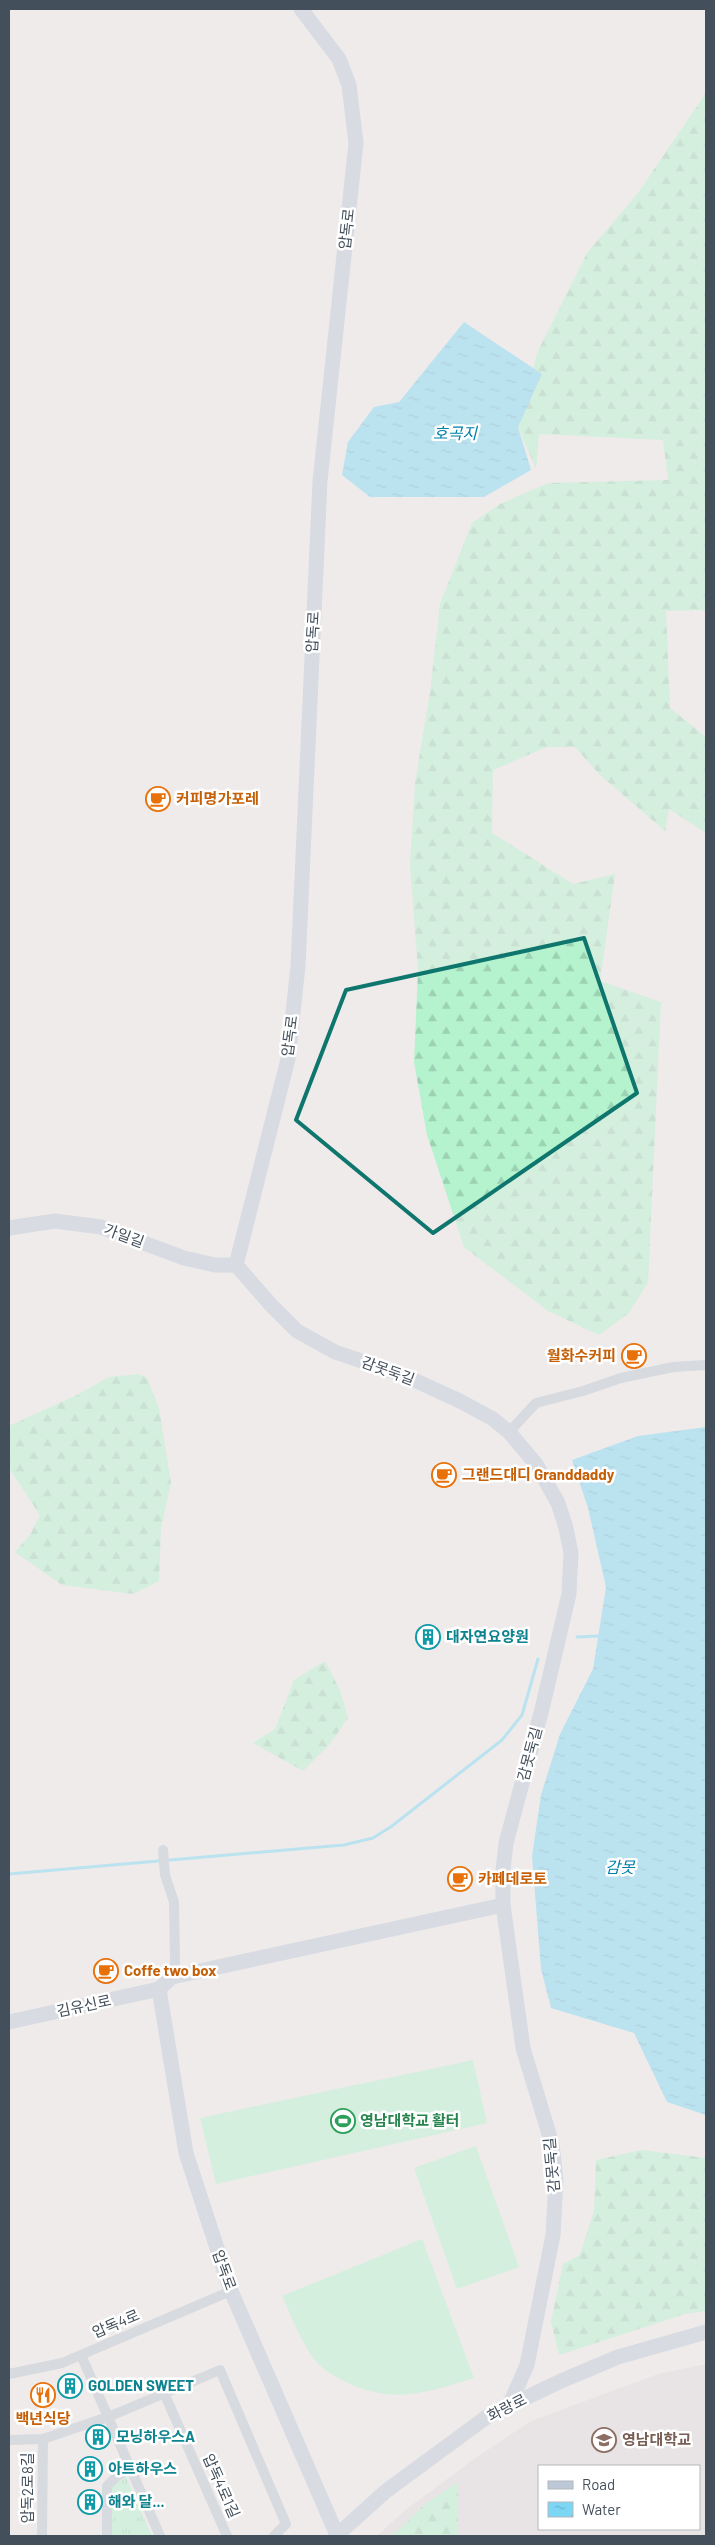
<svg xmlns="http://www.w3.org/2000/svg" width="715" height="2545" viewBox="0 0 715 2545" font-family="Barlow,'Noto Sans KR',sans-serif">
	<defs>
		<pattern id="forest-firs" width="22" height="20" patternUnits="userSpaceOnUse" patternTransform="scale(1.25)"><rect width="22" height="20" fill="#b4f3ce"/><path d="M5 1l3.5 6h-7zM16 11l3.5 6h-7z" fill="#9cd2b3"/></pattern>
		<pattern id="park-tufts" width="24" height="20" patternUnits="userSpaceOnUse" patternTransform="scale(1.25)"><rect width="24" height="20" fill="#b4f3ce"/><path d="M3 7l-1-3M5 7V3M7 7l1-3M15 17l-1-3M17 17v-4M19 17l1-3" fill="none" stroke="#9cd2b3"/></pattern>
		<pattern id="water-ripples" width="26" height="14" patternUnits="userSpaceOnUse" patternTransform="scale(1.25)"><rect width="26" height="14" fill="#7cd7f4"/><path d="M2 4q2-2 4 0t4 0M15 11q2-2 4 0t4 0" fill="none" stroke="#67b1c9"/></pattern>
	</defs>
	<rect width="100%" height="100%" fill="#efebeb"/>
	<path fill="#e0dcdd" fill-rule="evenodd" d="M706,2364V2536H377L404,2511L474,2459L531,2421L658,2374ZM539,2466H699V2529H539Z"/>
	<g fill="#b4f3ce">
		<polygon points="473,2060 487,2123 216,2184 200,2118"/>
		<polygon points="476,2146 519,2267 457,2289 414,2168"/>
		<path d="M422,2239L474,2378C426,2393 391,2405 344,2381C331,2375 319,2367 311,2355C299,2337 291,2315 282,2296Z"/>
	</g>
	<g fill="url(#forest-firs)">
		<polygon points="706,93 706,610 666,611 670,708 706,737 706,833 669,809 665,831 600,775 575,747 547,747 493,770 492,833 573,884 615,874 600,981 661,1002 648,1282 629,1313 599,1335 548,1311 464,1247 427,1135 414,1062 418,970 410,865 415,783 430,692 440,604 472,523 500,504 548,483 668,480 663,440 539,434 536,469 518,427 537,353 587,253 638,193"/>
		<polygon points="139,1374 147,1378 159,1408 171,1483 161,1528 159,1581 133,1594 62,1585 15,1552 30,1535 40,1515 9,1468 9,1426 77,1395 109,1377"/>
		<polygon points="325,1661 340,1690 348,1718 329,1745 303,1771 253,1743 275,1729 294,1680"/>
		<polygon points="642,2150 706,2158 706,2311 685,2314 559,2355 551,2322 563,2264 580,2255 594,2211 596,2160"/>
		<polygon points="458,2482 458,2536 392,2536 425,2504"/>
	</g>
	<polygon fill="url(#park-tufts)" points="126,2477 152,2536 111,2536 112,2486"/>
	<g fill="url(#water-ripples)">
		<polygon points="464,322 542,374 518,427 531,470 484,497 370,497 342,475 348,442 374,407 399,402"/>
		<polygon points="706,1427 706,2115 667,2102 634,2033 551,2008 541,1969 532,1856 541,1795 560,1734 593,1669 606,1587 588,1508 572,1460 638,1436"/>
	</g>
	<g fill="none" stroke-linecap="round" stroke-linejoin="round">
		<g stroke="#7cd7f4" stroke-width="3">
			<polyline points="577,1637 598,1636"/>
			<polyline points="9,1874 344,1845 373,1838 392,1826 502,1740 522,1715 538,1659"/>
		</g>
		<g stroke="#bbc6d0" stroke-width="10">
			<polyline points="509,1432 536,1403 583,1391 621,1378 673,1367 706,1365"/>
			<polyline points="163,1850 165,1875 174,1902 175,1963 172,1977"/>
			<polyline points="81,2355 160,2536"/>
			<polyline points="9,2374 62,2363 231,2291"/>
			<polyline points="164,2393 227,2536"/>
			<polyline points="9,2440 43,2439 108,2417 220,2370 286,2524 274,2536"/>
			<polyline points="42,2536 43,2439"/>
			<polyline points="107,2536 107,2486 116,2477 130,2469"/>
		</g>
		<g stroke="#bcc8d8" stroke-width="15">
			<polyline points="9,1228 55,1221 101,1227 184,1258 215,1265 236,1265"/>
			<polyline points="236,1265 271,1305 297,1331 335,1352 403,1375 460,1401 493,1419 509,1432 536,1464 558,1503 566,1528 571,1553 569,1594 542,1709 506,1843 503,1870 503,1905 523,2048 552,2144 556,2180 553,2235 527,2365 508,2408"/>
			<polyline points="236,1265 288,1059 298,966 320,481 356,143 349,85 339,59 301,9"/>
			<polyline points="159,1989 186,2153 231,2291 337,2535"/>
			<polyline points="159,1989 172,1977 503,1905"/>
			<polyline points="9,2022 159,1989"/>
			<polyline points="336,2536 386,2491 488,2416 561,2381 618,2357 706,2332"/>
		</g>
	</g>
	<path d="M0 0H715V2545H0ZM584,938L637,1093L433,1233L296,1120L346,990Z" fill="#efebeb" fill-opacity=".55" fill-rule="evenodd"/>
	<path fill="none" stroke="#0f766e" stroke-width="4" stroke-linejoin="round" d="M584,938L637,1093L433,1233L296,1120L346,990Z"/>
	<defs>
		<symbol id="cafe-ring" viewBox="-11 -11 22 22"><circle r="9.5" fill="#fff" stroke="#e8710a" stroke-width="1.5"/><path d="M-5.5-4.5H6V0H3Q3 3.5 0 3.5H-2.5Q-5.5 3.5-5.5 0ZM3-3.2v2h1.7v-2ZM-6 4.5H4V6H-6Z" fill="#e8710a"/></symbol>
		<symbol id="building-ring" viewBox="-11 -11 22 22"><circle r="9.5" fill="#fff" stroke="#0f9aa8" stroke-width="1.5"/><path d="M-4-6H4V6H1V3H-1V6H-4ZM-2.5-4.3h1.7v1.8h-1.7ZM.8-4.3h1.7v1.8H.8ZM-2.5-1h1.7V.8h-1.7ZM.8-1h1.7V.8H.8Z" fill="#0f9aa8"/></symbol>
		<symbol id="stadium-ring" viewBox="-11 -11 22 22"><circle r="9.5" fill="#fff" stroke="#2e9e5b" stroke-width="1.5"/><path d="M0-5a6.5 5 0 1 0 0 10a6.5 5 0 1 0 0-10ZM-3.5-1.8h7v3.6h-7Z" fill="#2e9e5b"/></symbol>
		<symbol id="restaurant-ring" viewBox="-11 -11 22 22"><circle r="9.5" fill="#fff" stroke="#e8710a" stroke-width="1.5"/><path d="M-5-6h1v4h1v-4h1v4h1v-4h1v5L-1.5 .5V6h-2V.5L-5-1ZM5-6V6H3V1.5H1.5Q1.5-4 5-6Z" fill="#e8710a"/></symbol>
		<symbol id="university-ring" viewBox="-11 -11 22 22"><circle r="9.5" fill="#fff" stroke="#8d6e63" stroke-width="1.5"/><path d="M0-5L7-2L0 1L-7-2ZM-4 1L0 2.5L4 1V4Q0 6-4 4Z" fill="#8d6e63"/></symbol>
	</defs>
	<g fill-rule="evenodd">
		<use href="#cafe-ring" x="144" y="785" width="28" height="28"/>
		<use href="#cafe-ring" x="620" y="1342" width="28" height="28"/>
		<use href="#cafe-ring" x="430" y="1461" width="28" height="28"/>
		<use href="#building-ring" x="414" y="1623" width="28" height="28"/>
		<use href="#cafe-ring" x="446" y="1865" width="28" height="28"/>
		<use href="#cafe-ring" x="92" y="1957" width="28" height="28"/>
		<use href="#stadium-ring" x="329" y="2107" width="28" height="28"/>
		<use href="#building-ring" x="56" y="2372" width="28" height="28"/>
		<use href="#restaurant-ring" x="29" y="2381" width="28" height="28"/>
		<use href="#building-ring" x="84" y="2423" width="28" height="28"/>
		<use href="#university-ring" x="590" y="2426" width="28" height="28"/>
		<use href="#building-ring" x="76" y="2455" width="28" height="28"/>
		<use href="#building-ring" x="76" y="2488" width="28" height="28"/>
	</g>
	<g text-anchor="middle" stroke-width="5" stroke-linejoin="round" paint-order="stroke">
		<g font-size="15" fill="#434f5b" stroke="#fff">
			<text transform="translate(347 229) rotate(-84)" y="5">압독로</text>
			<text transform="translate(313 632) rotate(-87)" y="5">압독로</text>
			<text transform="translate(290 1036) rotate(-83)" y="5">압독로</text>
			<text transform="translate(124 1236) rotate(20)" y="5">가일길</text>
			<text transform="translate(388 1371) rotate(20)" y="5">감못둑길</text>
			<text transform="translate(530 1754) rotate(-75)" y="5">감못둑길</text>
			<text transform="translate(84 2006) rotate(-12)" y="5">김유신로</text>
			<text transform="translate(552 2165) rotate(-95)" y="5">감못둑길</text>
			<text transform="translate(224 2270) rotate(70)" y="5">압독로</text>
			<text transform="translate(116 2324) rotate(-23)" y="5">압독4로</text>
			<text transform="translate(507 2408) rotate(-27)" y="5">화랑로</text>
			<text transform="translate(221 2486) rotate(66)" y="5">압독4로1길</text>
			<text transform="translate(28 2488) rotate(-90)" y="5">압독2로8길</text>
		</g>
		<g font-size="15" font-weight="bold" fill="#c56008" stroke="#fff" text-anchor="start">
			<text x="176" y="804">커피명가포레</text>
			<text x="616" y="1361" text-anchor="end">월화수커피</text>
			<text x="462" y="1480">그랜드대디 Granddaddy</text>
			<text x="478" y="1884">카페데로토</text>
			<text x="124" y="1976">Coffe two box</text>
			<text x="43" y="2424" text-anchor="middle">백년식당</text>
		</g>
		<g font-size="15" font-weight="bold" fill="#0d838f" stroke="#fff" text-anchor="start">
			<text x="446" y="1642">대자연요양원</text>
			<text x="88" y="2391">GOLDEN SWEET</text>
			<text x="116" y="2442">모닝하우스A</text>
			<text x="108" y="2474">아트하우스</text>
			<text x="108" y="2507">해와 달...</text>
		</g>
		<g font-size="15" font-weight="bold" fill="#27864d" stroke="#fff" text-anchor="start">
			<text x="360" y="2126">영남대학교 활터</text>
		</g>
		<g font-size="15" font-weight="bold" fill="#785e54" stroke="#fff" text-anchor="start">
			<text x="622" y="2445">영남대학교</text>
		</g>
		<g font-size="16" font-style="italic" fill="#0180a8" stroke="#fff">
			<text x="455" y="439">호곡지</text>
			<text x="620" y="1873">감못</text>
		</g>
	</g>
	<rect width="715" height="2545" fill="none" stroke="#434f5b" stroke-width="20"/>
	<rect x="538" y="2465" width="162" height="65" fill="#ffffff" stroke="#b4b9bd"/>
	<rect x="548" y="2481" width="25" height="8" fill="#bcc8d8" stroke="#b4b9bd"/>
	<text x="582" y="2490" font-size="15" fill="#434f5b">Road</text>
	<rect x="548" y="2502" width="25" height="15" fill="url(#water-ripples)" stroke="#b4b9bd"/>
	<text x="582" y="2515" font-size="15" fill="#434f5b">Water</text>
</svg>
